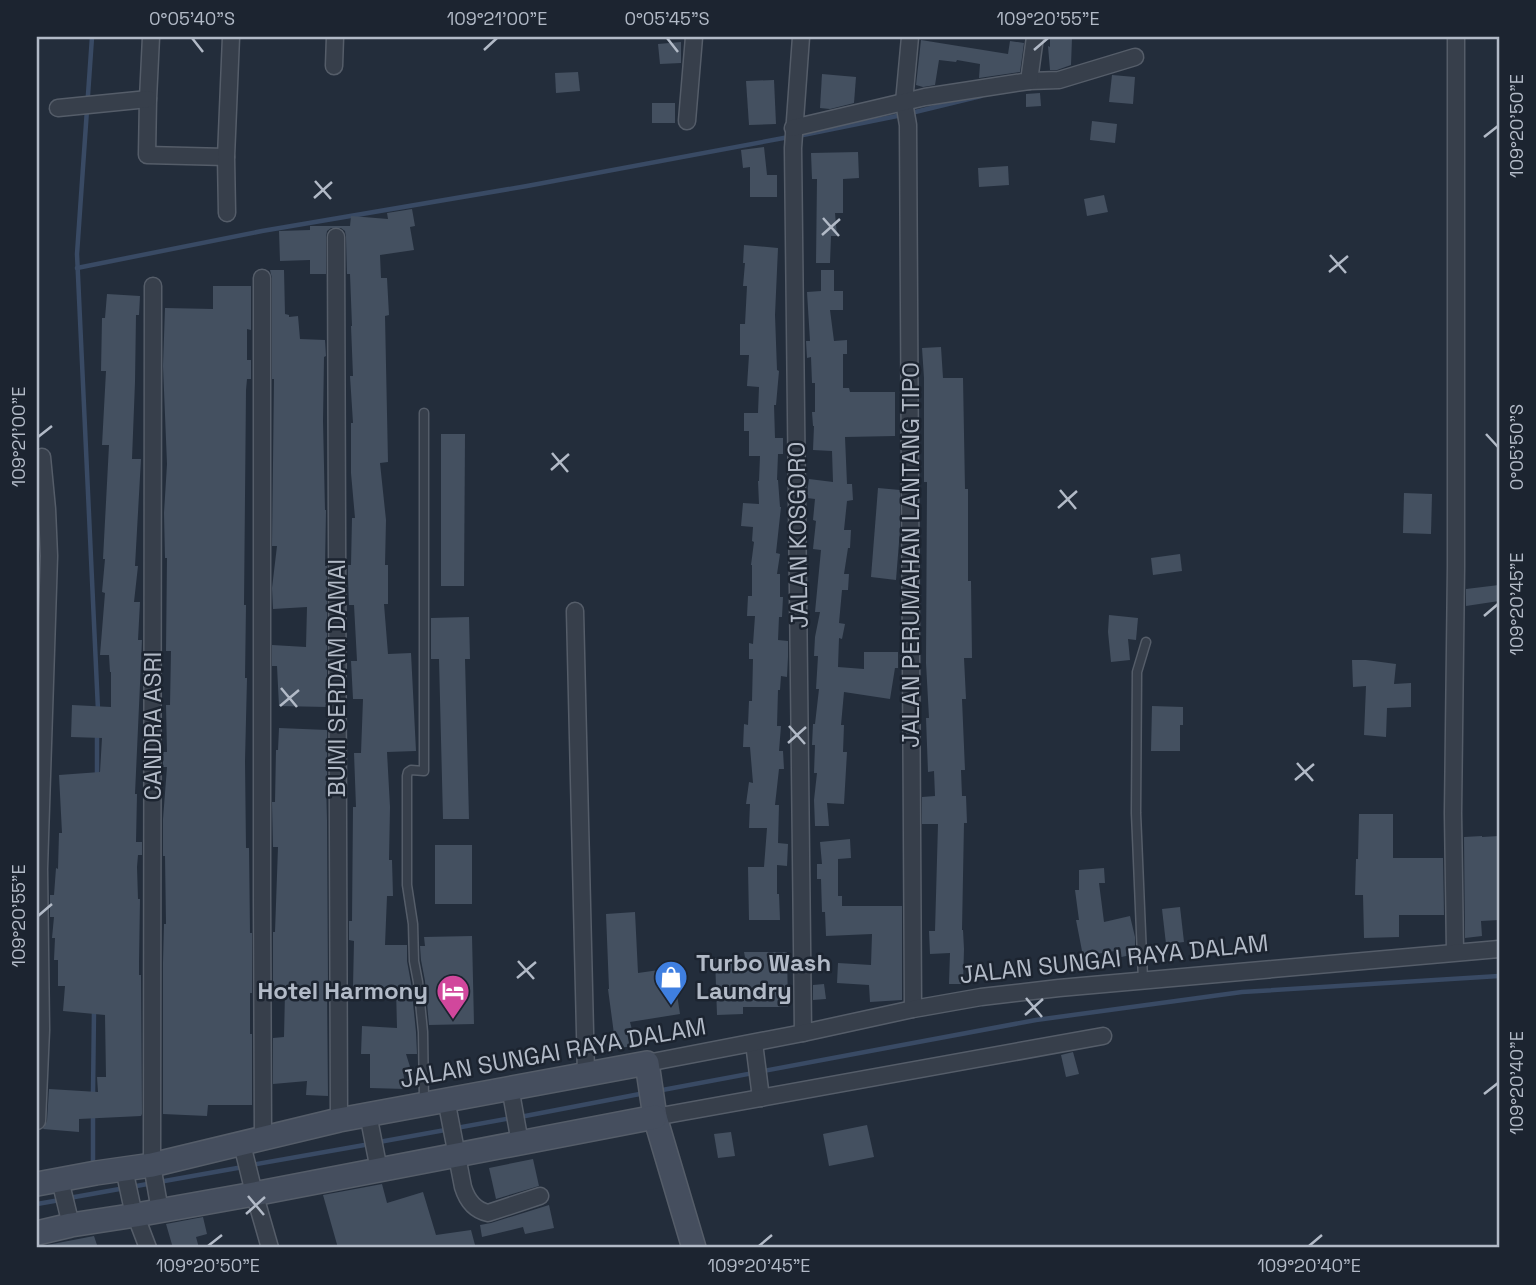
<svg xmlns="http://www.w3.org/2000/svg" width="1536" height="1285" viewBox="0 0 1536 1285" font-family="'Space Grotesk',sans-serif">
	<rect width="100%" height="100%" fill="#232d3b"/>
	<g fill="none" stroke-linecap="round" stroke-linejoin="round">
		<g stroke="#394a64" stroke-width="4.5">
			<polyline points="92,37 77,254 98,710"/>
			<polyline points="911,113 981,96"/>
			<polyline points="798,136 902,115"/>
			<polyline points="77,268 262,231 527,186 789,137"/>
			<polyline points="97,777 97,733"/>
			<polyline points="657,1091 1036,1020 1242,992 1499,976"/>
			<polyline points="93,1095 94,1010"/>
			<polyline points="520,1117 645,1093"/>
			<polyline points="379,1142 511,1118"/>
			<polyline points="93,1161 93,1115"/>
			<polyline points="251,1165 370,1144"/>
			<polyline points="69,1198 243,1167"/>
			<polyline points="37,1204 60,1200"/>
		</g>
	</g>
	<g fill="#445060">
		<polygon points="1050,38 1072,38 1071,65 1057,70 1050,70 1048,46 1050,47"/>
		<polygon points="921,40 1008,54 1010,41 1024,43 1020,72 979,78 980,64 957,60 956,62 939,60 935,85 923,87 916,85"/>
		<polygon points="681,42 681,63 660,64 658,44"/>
		<polygon points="578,72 580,91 556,93 555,73"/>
		<polygon points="822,74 856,77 854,103 830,109 820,108"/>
		<polygon points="1112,75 1135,77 1133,104 1109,102"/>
		<polygon points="774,80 776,124 749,125 746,81"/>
		<polygon points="1040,93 1041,106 1026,107 1026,94"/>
		<rect x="652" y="103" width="23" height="20"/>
		<polygon points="1092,121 1117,124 1115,143 1090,140"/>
		<polygon points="764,147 767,175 777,175 777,197 750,197 750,167 743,168 741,150"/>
		<polygon points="858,152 859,178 843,179 843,213 835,213 837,236 831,236 830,263 816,263 817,179 812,179 811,153"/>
		<polygon points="1008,166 1009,185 979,187 978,168"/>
		<polygon points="1104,195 1108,212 1087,216 1084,199"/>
		<polygon points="412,209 415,226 410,227 414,250 380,255 381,278 387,278 389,315 385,316 388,462 380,463 386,520 385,565 388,565 388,604 384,604 388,654 411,653 416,751 387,752 390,807 389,860 392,860 393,896 387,896 385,945 407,945 407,961 411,983 416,1032 417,1054 406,1054 411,1070 403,1072 406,1089 370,1088 370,1054 361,1054 362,1026 397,1028 396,988 353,987 354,941 349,940 349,921 352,921 353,807 356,807 354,753 361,753 363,699 353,699 351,661 357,661 354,605 349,605 348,579 348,565 351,565 352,518 355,518 351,473 351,423 353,423 350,376 353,376 351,326 352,326 350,274 347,274 346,237 345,231 341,228 331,228 327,231 326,237 326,274 310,274 310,260 280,261 279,231 310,230 310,226 350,226 351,216 388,219 387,213"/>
		<polygon points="744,245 778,248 775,315 777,370 779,371 776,405 774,405 775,438 783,438 783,454 778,454 777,480 778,480 780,507 781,507 776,553 780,554 777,574 780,574 780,597 783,597 782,617 779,617 778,640 788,641 788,657 787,677 781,676 780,690 778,690 777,726 781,726 779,751 783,751 784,769 779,769 775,805 779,805 778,843 788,844 787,866 777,865 777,894 779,894 780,920 749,920 748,867 764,867 767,828 749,828 750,804 746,804 749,782 753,783 750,747 743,747 744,724 748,725 749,701 752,701 753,659 749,659 749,643 753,644 755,616 747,616 748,596 752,596 752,565 751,565 754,542 752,541 753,527 741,526 743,503 759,504 758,481 759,481 760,456 749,456 749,431 744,431 744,413 758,413 759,387 747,386 749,355 740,355 740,324 745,324 747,286 743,286 745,263 743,263"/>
		<polygon points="270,270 284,270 285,314 289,315 289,317 298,316 300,339 325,340 326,356 324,357 323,421 325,510 326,510 325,566 327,566 327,707 279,706 277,666 272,666 272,645 306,647 307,607 273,609 272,588 277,546 272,546 274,379 272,379 272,278"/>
		<polygon points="821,270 834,270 834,291 843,291 843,310 830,310 834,341 847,340 847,354 843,354 843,388 849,388 850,392 895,392 895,436 845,437 847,484 852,484 853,500 847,501 844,530 851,530 850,548 848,548 844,574 849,574 848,590 842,590 839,623 845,624 842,639 839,638 838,667 864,669 864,652 898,652 898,668 895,668 890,699 844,692 841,725 844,725 843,752 847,752 844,804 827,803 829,826 815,826 814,800 817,773 814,773 815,745 812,745 813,724 815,724 819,689 816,689 818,656 814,656 815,637 820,612 815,612 821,550 813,549 816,521 813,520 815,499 807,498 807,493 809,479 833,482 832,451 813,450 814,426 813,426 812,412 815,412 815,383 812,383 811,357 807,358 806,341 810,341 807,292 821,291"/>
		<polygon points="213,286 251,286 251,330 247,329 247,360 251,360 251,379 247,379 246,390 244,605 246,605 245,678 247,678 245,761 246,848 249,848 250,933 252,933 252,993 250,993 250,1034 252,1034 252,1105 208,1105 207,1116 163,1114 163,962 164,924 166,924 165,856 163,856 163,819 167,767 163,767 163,752 167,752 166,705 170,705 171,651 166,651 167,558 165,558 164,513 167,464 163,366 165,308 213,309"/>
		<polygon points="107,294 140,296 139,315 136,315 135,382 132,459 141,459 135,566 138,566 134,602 140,602 138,640 142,640 135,794 137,794 136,842 142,842 142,855 138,855 137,867 138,899 140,899 139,962 139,975 141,975 142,1114 141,1116 79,1119 79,1132 43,1129 47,1121 49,1089 98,1092 97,1077 106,1077 105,1015 63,1011 65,986 58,986 58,960 54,960 55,938 52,938 54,917 50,917 50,895 54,895 56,868 58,869 59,833 62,833 59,775 100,772 102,738 71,737 72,705 111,707 111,672 110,672 109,655 100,655 105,593 102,592 105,559 103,559 109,445 102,445 106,371 101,371 102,318 105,318"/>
		<polygon points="941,347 943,378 963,378 965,489 968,489 968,581 971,581 972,658 964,658 966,699 962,699 965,770 961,770 962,796 966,796 967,823 964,823 962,930 963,930 964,949 963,984 949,984 950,953 930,954 929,931 935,931 938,824 922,824 922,797 935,796 934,771 928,772 926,718 929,718 926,663 927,482 924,482 924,378 922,348"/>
		<polygon points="441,434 465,434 464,586 441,586"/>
		<polygon points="878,488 900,490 900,530 896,580 871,577"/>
		<polygon points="1404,493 1432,494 1431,534 1403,533"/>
		<polygon points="1180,554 1182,571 1153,575 1151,558"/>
		<polygon points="1499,585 1499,601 1466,606 1466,589"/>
		<polygon points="1109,615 1138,618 1136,640 1128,639 1130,660 1111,662 1108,632"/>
		<polygon points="469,617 470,659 465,659 469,819 443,819 439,659 431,659 431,618"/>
		<polygon points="1352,660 1366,660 1396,664 1394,684 1411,683 1411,707 1387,708 1386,737 1364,735 1366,686 1353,687"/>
		<polygon points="1152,706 1183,707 1183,725 1180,725 1180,751 1151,751"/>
		<polygon points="279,728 327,730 327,782 326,782 327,820 328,988 327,988 328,1096 306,1095 307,1081 273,1084 273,1038 284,1037 285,992 273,993 273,932 275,932 278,847 273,847 272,802 275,802 276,750 278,750"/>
		<polygon points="1359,814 1393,814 1393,858 1443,858 1444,915 1399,915 1399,937 1364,938 1363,895 1355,895 1356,859 1358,859"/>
		<polygon points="1482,836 1482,837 1499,836 1499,920 1481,921 1482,936 1465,938 1464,837"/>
		<polygon points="850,839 851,858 838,859 838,896 842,896 842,906 902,906 902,1000 870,1002 869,985 837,983 838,963 871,965 872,934 826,936 825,912 822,912 821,879 817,879 817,864 822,864 820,842"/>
		<rect x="435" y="845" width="37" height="59"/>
		<polygon points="1104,868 1105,883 1099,883 1104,922 1130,916 1135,937 1135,954 1117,958 1115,951 1083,956 1076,920 1079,920 1075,890 1079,890 1079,870"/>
		<polygon points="1180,907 1184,942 1166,944 1162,909"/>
		<polygon points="635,912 638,973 673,968 680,1014 630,1022 636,1045 616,1049 608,989 609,989 606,914"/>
		<polygon points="472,936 474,1024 429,1025 425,981 421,960 420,946 425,946 424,937"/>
		<polygon points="744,952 787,952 788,1007 743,1007 743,1014 717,1015 715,958 745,957"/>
		<polygon points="824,984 826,999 813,1000 813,985"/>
		<polygon points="1073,1052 1079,1074 1066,1077 1061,1055"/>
		<polygon points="867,1125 874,1157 829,1166 823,1134"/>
		<polygon points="731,1132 735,1156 718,1158 714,1134"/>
		<polygon points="533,1159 539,1186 496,1199 489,1168"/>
		<polygon points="382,1184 387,1203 423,1192 436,1235 471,1230 475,1245 458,1248 338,1248 323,1195"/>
		<polygon points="549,1205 554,1228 525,1234 523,1227 482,1237 480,1225 491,1223"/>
		<polygon points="203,1217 207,1234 196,1237 199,1248 173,1248 166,1224"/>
		<polygon points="94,1236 98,1248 37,1248 37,1247"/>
	</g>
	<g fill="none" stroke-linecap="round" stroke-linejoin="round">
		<defs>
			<g id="lane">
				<polyline points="424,413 424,771 411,770 408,772 407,776 407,885 413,924 414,961 418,982 423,1032 424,1101"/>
				<polyline points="1143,980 1136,813 1137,672 1146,642"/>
			</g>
			<g id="street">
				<polyline points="151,37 148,99 147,155 226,157"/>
				<polyline points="801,37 793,148 803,1033"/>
				<polyline points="910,37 904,102 908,125 913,1009"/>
				<polyline points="334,66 335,37"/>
				<polyline points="1029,81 1059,80 1135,57"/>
				<polyline points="58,108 148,99"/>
				<polyline points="687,121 694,37"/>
				<polyline points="793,128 925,97 1029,81 1035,37"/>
				<polyline points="227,213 226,157 231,37"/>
				<polyline points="336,237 339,1120"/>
				<polyline points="262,278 262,896 263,1138"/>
				<polyline points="153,286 152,1165 160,1211"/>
				<polyline points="575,611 586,1074"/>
				<polyline points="1455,952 1453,813 1456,567 1456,37"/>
				<polyline points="754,1043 761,1098"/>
				<polyline points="647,1063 803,1033 913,1009 981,997 1059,988 1499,949"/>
				<polyline points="510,1087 520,1143"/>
				<path d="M446,1099L463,1187C467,1200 474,1210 488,1213L540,1196"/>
				<polyline points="368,1114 379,1170"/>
				<polyline points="655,1117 1103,1036"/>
				<polyline points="37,1121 41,1030 39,869 49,556 47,509 42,457"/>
				<polyline points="242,1144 253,1189 270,1248"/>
				<polyline points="124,1169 132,1206 148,1248"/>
				<polyline points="60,1180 71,1225"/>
			</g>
			<g id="secondary">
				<polyline points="37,1184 96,1173 152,1165 339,1120 647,1063 655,1117 694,1248"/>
				<polyline points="37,1233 71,1225 136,1215 254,1194 655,1117"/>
			</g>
		</defs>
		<use href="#lane" stroke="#555d69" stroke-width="11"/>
		<use href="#street" stroke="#555d69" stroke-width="19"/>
		<use href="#secondary" stroke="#555d69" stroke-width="26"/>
		<use href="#lane" stroke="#373f4b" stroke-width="8"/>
		<use href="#street" stroke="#373f4b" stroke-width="16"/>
		<use href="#secondary" stroke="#454e5e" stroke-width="23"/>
	</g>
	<path fill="none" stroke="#b2bac7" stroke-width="2.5" d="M192,38L203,52M667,38L678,52M484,50L497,38M1034,50L1048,38M1484,137L1498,126M315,181L331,199M314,198L332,182M823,218L839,236M822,235L840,219M1330,255L1346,273M1329,272L1348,256M1486,434L1498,447M38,437L52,426M552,453L568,472M551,470L569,454M1060,490L1076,509M1058,508L1077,491M1484,616L1498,604M281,688L297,707M280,706L299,690M789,726L805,744M788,743L806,727M1297,763L1313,781M1295,780L1314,764M38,916L52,904M518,961L534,979M517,978L536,962M1026,998L1042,1017M1025,1015L1043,999M1484,1094L1498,1083M248,1196L264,1215M246,1214L265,1197M208,1246L222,1235M759,1246L772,1235M1309,1246L1322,1235"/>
	<defs>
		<symbol id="shop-pin" viewBox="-11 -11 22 30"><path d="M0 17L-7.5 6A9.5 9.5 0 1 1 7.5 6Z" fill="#3f7fe0" stroke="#1c2430"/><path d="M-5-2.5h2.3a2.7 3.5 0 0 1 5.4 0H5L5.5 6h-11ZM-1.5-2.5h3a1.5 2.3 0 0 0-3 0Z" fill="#fff"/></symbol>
		<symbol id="hotel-pin" viewBox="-11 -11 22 30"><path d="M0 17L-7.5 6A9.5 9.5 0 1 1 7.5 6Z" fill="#d1479c" stroke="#1c2430"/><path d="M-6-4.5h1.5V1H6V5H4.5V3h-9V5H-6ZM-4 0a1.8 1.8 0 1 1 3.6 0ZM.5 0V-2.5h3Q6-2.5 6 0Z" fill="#fff"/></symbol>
	</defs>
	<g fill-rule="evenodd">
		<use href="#shop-pin" x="652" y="958" width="38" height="52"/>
		<use href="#hotel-pin" x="434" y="972" width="38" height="52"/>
	</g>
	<g text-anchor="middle" stroke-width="5" stroke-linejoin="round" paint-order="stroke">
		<g font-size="24" fill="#b2bac7" stroke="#1c2430">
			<text transform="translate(798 535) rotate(-91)" y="8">JALAN KOSGORO</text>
			<text transform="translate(911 555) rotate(-90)" y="8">JALAN PERUMAHAN LANTANG TIPO</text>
			<text transform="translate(337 678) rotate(-90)" y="8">BUMI SERDAM DAMAI</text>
			<text transform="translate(153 726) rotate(-90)" y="8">CANDRA ASRI</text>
			<text transform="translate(1114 959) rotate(-6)" y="8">JALAN SUNGAI RAYA DALAM</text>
			<text transform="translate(553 1053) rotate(-10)" y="8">JALAN SUNGAI RAYA DALAM</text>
		</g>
		<g font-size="24" font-weight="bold" fill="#b2bac7" stroke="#1c2430" text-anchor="start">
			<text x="696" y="971">Turbo Wash<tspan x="696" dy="28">Laundry</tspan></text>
			<text x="428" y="999" text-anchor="end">Hotel Harmony</text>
		</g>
	</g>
	<rect width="1536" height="1285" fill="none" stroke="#1c2430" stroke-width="77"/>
	<rect x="38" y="38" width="1460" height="1208" fill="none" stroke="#b2bac7" stroke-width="2.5"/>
	<g font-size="18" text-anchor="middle" fill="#b2bac7">
		<text x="192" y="25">0°05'40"S</text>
		<text x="497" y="25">109°21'00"E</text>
		<text x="667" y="25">0°05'45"S</text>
		<text x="1048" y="25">109°20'55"E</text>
		<text transform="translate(1517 126) rotate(-90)" y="6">109°20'50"E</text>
		<text transform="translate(19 437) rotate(-90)" y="6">109°21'00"E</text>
		<text transform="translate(1517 447) rotate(-90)" y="6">0°05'50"S</text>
		<text transform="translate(1517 604) rotate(-90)" y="6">109°20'45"E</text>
		<text transform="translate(19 916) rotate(-90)" y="6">109°20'55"E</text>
		<text transform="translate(1517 1083) rotate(-90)" y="6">109°20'40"E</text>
		<text x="208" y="1272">109°20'50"E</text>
		<text x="759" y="1272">109°20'45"E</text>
		<text x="1309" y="1272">109°20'40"E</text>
	</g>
</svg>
